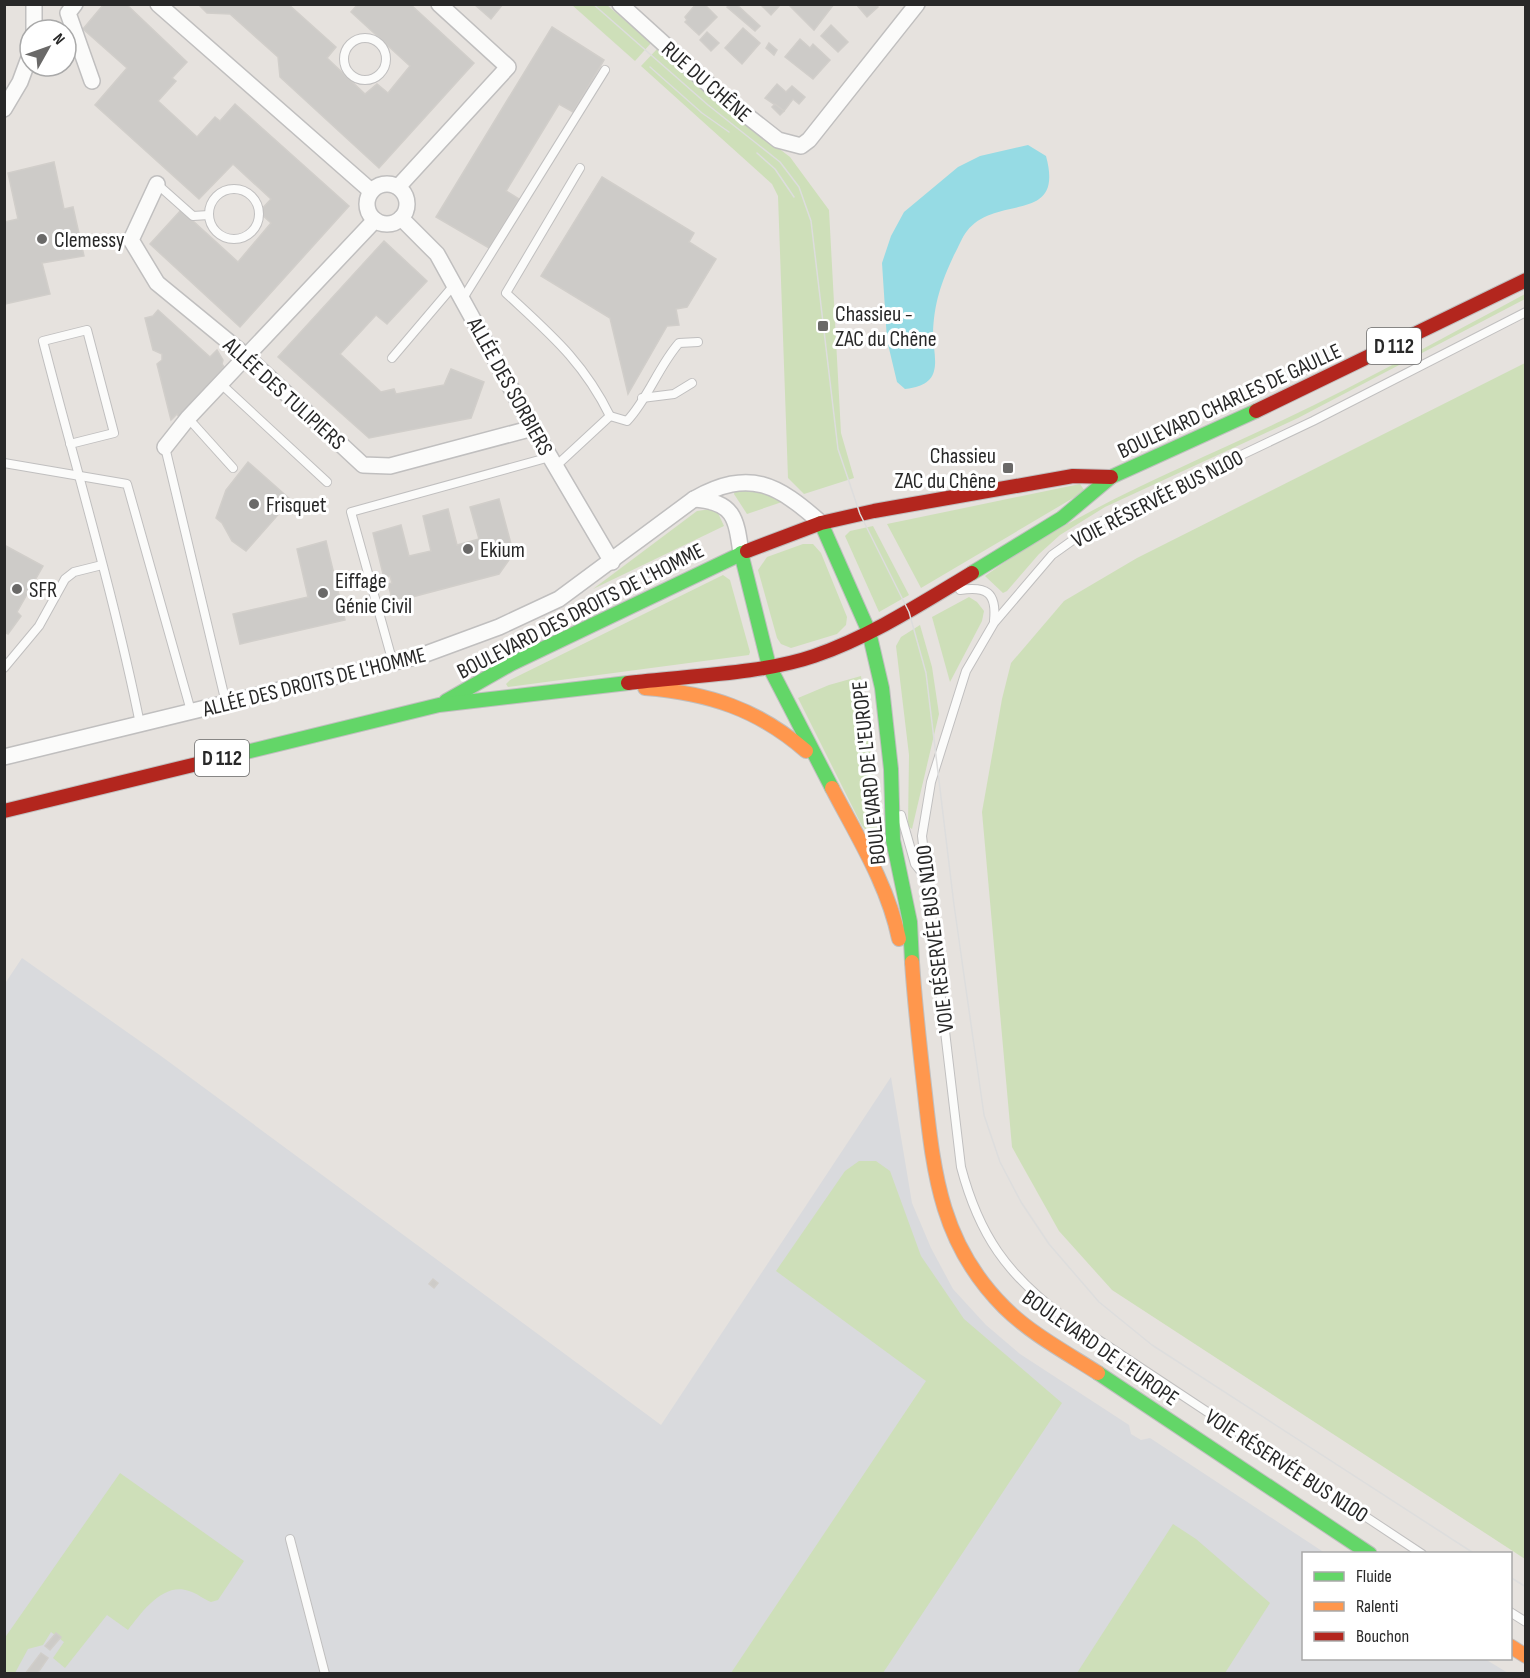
<svg xmlns="http://www.w3.org/2000/svg" width="1530" height="1678" viewBox="0 0 1530 1678" font-family="'Sofia Sans Condensed',sans-serif">
	<rect width="100%" height="100%" fill="#e6e2de"/>
	<polygon fill="#d9dadd" points="22,958 161,1056 661,1425 891,1077 912,1203 931,1248 953,1289 986,1325 1020,1354 1129,1425 1131,1434 1141,1440 1150,1438 1325,1553 1304,1554 1304,1658 1485,1659 1508,1673 5,1674 4,985"/>
	<g fill="#cedfb9">
		<polygon points="572,5 607,5 651,43 635,61"/>
		<polygon points="657,49 731,112 790,157 829,210 841,433 854,478 804,494 788,478 778,196 772,184 641,66"/>
		<path d="M1525,294V299L1298,418L1105,507L1060,535L1039,554L1007,591L1003,593L985,576C1080,508 1178,470 1283,420C1365,381 1445,337 1525,294Z"/>
		<polygon points="1525,363 1525,1559 1112,1290 1059,1231 1012,1147 982,812 1002,699 1011,663 1064,601 1137,558"/>
		<polygon points="1080,484 1085,491 921,588 887,524"/>
		<polygon points="735,489 764,492 782,502 747,514 734,494"/>
		<polygon points="711,509 718,513 724,526 593,589 697,511"/>
		<polygon points="873,526 909,595 879,612 845,536 850,531"/>
		<polygon points="803,544 813,544 821,553 847,617 846,625 837,634 791,648 781,644 777,638 758,570 767,557"/>
		<polygon points="723,575 730,580 750,652 749,655 508,687 506,684 510,680"/>
		<polygon points="969,597 977,602 984,611 982,621 950,682 932,617"/>
		<polygon points="920,625 932,667 939,714 912,829 908,826 909,755 896,646 901,637"/>
		<polygon points="861,676 881,836 877,841 862,826 798,698 829,685"/>
		<polygon points="859,1161 876,1161 890,1171 921,1256 964,1319 1062,1403 883,1673 731,1673 926,1381 776,1271 845,1171"/>
		<path d="M120,1473L244,1561L218,1600L211,1602C203,1599 197,1593 189,1591C163,1582 142,1612 128,1630L107,1615L65,1668L53,1658L64,1642L51,1632L43,1645L28,1649L15,1673H5L4,1639Z"/>
		<polygon points="1173,1524 1196,1539 1270,1603 1225,1673 1077,1673"/>
	</g>
	<path fill="#96dbe4" d="M1028,145L1046,156C1065,226 996,193 967,231C962,237 958,248 954,255C941,283 934,303 933,334C933,346 937,360 934,371C931,384 916,388 905,389L897,382L887,340L882,263L891,236L904,212L958,167L980,156Z"/>
	<g fill="#cdcbc8" stroke="#d1ceca" stroke-width="1.5">
		<polygon points="104,4 126,4 187,62 172,78 176,81 158,101 197,137 215,117 220,121 235,104 349,206 240,327 150,244 181,210 238,262 271,223 259,212 271,199 233,164 199,199 95,105 127,68 83,29"/>
		<polygon points="198,4 288,4 336,47 327,58 365,94 377,84 388,93 410,66 351,12 358,4 410,4 474,63 379,168 280,77 278,57 230,14 207,13"/>
		<polygon points="474,4 503,4 491,19"/>
		<polygon points="696,4 704,4 717,17 699,35 685,22 687,20 685,17"/>
		<polygon points="729,4 736,4 760,26 755,31 727,7"/>
		<polygon points="760,4 781,4 771,15"/>
		<polygon points="788,4 834,4 814,30"/>
		<polygon points="856,4 875,4 878,7 867,17"/>
		<polygon points="831,25 848,42 838,52 821,36"/>
		<polygon points="552,27 604,60 573,112 559,104 506,191 519,199 489,248 436,217"/>
		<polygon points="743,28 760,43 742,64 725,48"/>
		<polygon points="707,32 719,43 711,51 700,40"/>
		<polygon points="800,39 810,48 813,44 830,60 813,79 785,57"/>
		<polygon points="769,43 777,50 774,55 766,48"/>
		<polygon points="777,84 786,92 792,86 805,97 799,104 793,99 784,111 765,98"/>
		<polygon points="775,104 784,111 780,115 772,107"/>
		<polygon points="54,162 64,209 73,207 84,256 42,263 50,294 5,304 4,222 18,219 8,173"/>
		<polygon points="602,177 694,233 689,242 716,259 687,307 676,309 679,325 667,326 628,394 610,318 541,276"/>
		<polygon points="384,241 427,281 387,324 376,315 340,354 381,392 394,389 396,394 444,385 451,369 484,382 471,418 369,438 278,357"/>
		<polygon points="158,310 210,357 217,350 223,360 222,364 224,367 179,417 177,414 171,420 157,364 162,360 162,354 153,350 145,318 153,316"/>
		<polygon points="248,462 291,500 246,551 232,541 222,523 216,518 226,490"/>
		<polygon points="499,499 511,544 505,546 511,557 499,574 393,602 388,584 392,583 390,576 384,578 373,533 401,525 409,556 431,551 423,516 448,509 457,545 479,539 470,507"/>
		<polygon points="326,541 345,620 240,644 233,614 308,597 297,549"/>
		<polygon points="4,545 43,566 17,612 21,616 8,634 4,632"/>
		<polygon points="433,1279 438,1283 434,1288 429,1284"/>
		<polygon points="56,1633 61,1637 50,1650 45,1646"/>
		<polygon points="41,1653 48,1658 37,1674 25,1674"/>
	</g>
	<g fill="none" stroke-linecap="round" stroke-linejoin="round">
		<defs>
			<g id="lane">
				<circle cx="365" cy="59" r="21"/>
				<polyline points="157,184 193,216 209,215"/>
				<circle cx="234" cy="214" r="25"/>
				<polyline points="462,300 605,70"/>
				<polyline points="392,358 454,285"/>
				<polyline points="220,383 327,482"/>
				<polyline points="642,398 674,394 692,383"/>
				<path d="M610,416L627,421C648,399 658,367 679,343L698,342"/>
				<polyline points="188,418 233,468"/>
				<path d="M70,444L114,433L87,330L43,341C76,469 114,595 140,724"/>
				<polyline points="165,447 226,703"/>
				<polyline points="4,463 127,484 191,711"/>
				<path d="M556,466L610,416C583,361 550,334 506,293L580,168"/>
				<path d="M960,590C986,586 997,592 994,621"/>
				<polyline points="393,663 351,512 550,457"/>
				<polyline points="4,668 39,626 65,579 74,572 102,565"/>
				<polyline points="901,815 915,864 926,878"/>
				<polyline points="290,1539 325,1674"/>
				<path d="M1422,1554L1064,1317C1007,1275 979,1235 961,1167L922,836L931,782L966,671L994,623L1052,555L1094,525L1313,421L1526,312"/>
				<polyline points="1510,1612 1526,1622"/>
			</g>
			<g id="street">
				<polyline points="75,4 68,13 92,81"/>
				<polyline points="158,4 371,191"/>
				<polyline points="620,4 717,92 778,140 801,146 809,140 917,4"/>
				<polyline points="34,30 34,4"/>
				<polyline points="4,109 20,82 30,55"/>
				<polyline points="157,184 131,240 157,283 246,356 363,465 390,466 533,428"/>
				<circle cx="387" cy="204" r="20"/>
				<polyline points="398,187 508,67 439,4"/>
				<polyline points="401,218 437,254 533,428 612,562"/>
				<polyline points="165,447 188,418 375,220"/>
				<path d="M694,499C734,502 736,517 741,553"/>
				<path d="M4,757L423,655L499,627L559,599L694,499C750,468 777,484 821,523"/>
			</g>
			<g id="fast">
				<polyline points="821,523 869,632 882,688 891,769 893,840 910,922 912,962"/>
				<polyline points="741,553 769,666 832,788"/>
				<polyline points="972,573 1062,518 1111,477 1256,411"/>
				<polyline points="446,701 511,664 747,551"/>
				<polyline points="234,755 439,705 628,683"/>
				<polyline points="1098,1373 1370,1554"/>
			</g>
			<g id="slow">
				<path d="M645,688C708,693 758,709 806,751"/>
				<path d="M832,788C857,836 888,885 899,939"/>
				<path d="M912,962C915,1007 920,1050 925,1094C934,1177 942,1245 1004,1307C1031,1334 1067,1353 1098,1373"/>
				<polyline points="1510,1646 1526,1656"/>
			</g>
			<g id="jam">
				<polyline points="1256,411 1526,280"/>
				<polyline points="747,551 821,523 874,511 1073,476 1111,477"/>
				<path d="M628,683C684,676 762,674 814,656C870,637 922,603 972,573"/>
				<polyline points="4,811 234,755"/>
			</g>
		</defs>
		<use href="#lane" stroke="#c0bfbf" stroke-width="10"/>
		<use href="#street" stroke="#c0bfbf" stroke-width="18"/>
		<use href="#fast" stroke="#c0bfbf" stroke-width="16"/>
		<use href="#slow" stroke="#c0bfbf" stroke-width="16"/>
		<use href="#jam" stroke="#c0bfbf" stroke-width="16"/>
		<use href="#lane" stroke="#fbfbfa" stroke-width="8"/>
		<use href="#street" stroke="#fbfbfa" stroke-width="15"/>
		<use href="#fast" stroke="#63d668" stroke-width="14"/>
		<use href="#slow" stroke="#ff974d" stroke-width="14"/>
		<use href="#jam" stroke="#b3261e" stroke-width="14"/>
		<g stroke="#ddd" stroke-width="1.5">
			<polyline points="593,4 708,105 780,162 799,187 811,221 838,449 860,514 909,612 926,673 954,905 984,1115 1000,1162 1021,1202 1049,1244 1099,1302 1152,1345 1475,1554"/>
			<polyline points="650,67 702,113 729,132"/>
			<polyline points="757,153 775,169 794,197"/>
			<polyline points="1510,1577 1526,1587"/>
		</g>
	</g>
	<g fill="#6a6968" stroke="#fff" stroke-width="2">
		<circle cx="42" cy="239" r="6"/>
		<rect x="817" y="320" width="12" height="12" rx="3"/>
		<rect x="1002" y="462" width="12" height="12" rx="3"/>
		<circle cx="254" cy="504" r="6"/>
		<circle cx="468" cy="549" r="6"/>
		<circle cx="17" cy="589" r="6"/>
		<circle cx="323" cy="593" r="6"/>
	</g>
	<g text-anchor="middle" stroke-width="6" stroke-linejoin="round" paint-order="stroke">
		<g fill="#fff" stroke="#686868" stroke-width="1.5">
			<rect x="1367" y="328" width="54" height="36" rx="4.5"/>
			<rect x="195" y="740" width="54" height="36" rx="4.5"/>
		</g>
		<g font-size="21" font-weight="bold" fill="#282828">
			<text x="1394" y="353">D 112</text>
			<text x="222" y="765">D 112</text>
		</g>
		<g font-size="22" fill="#282828" stroke="#fff">
			<text transform="translate(707 81) rotate(41)" y="8">RUE DU CHÊNE</text>
			<text transform="translate(511 386) rotate(61)" y="8">ALLÉE DES SORBIERS</text>
			<text transform="translate(285 393) rotate(42)" y="8">ALLÉE DES TULIPIERS</text>
			<text transform="translate(1229 400) rotate(-25)" y="8">BOULEVARD CHARLES DE GAULLE</text>
			<text transform="translate(1157 498) rotate(-27)" y="8">VOIE RÉSERVÉE BUS N100</text>
			<text transform="translate(580 610) rotate(-27)" y="8">BOULEVARD DES DROITS DE L'HOMME</text>
			<text transform="translate(314 681) rotate(-14)" y="8">ALLÉE DES DROITS DE L'HOMME</text>
			<text transform="translate(868 773) rotate(-96)" y="8">BOULEVARD DE L'EUROPE</text>
			<text transform="translate(934 939) rotate(-97)" y="8">VOIE RÉSERVÉE BUS N100</text>
			<text transform="translate(1101 1347) rotate(35)" y="8">BOULEVARD DE L'EUROPE</text>
			<text transform="translate(1287 1465) rotate(33)" y="8">VOIE RÉSERVÉE BUS N100</text>
		</g>
		<g font-size="22" fill="#282828" stroke="#fff" text-anchor="start">
			<text x="54" y="247">Clemessy</text>
			<text x="835" y="321">Chassieu -<tspan x="835" dy="25">ZAC du Chêne</tspan></text>
			<text x="996" y="463" text-anchor="end">Chassieu<tspan x="996" dy="25">ZAC du Chêne</tspan></text>
			<text x="266" y="512">Frisquet</text>
			<text x="480" y="557">Ekium</text>
			<text x="335" y="588">Eiffage<tspan x="335" dy="25">Génie Civil</tspan></text>
			<text x="29" y="597">SFR</text>
		</g>
	</g>
	<rect width="1530" height="1678" fill="none" stroke="#282828" stroke-width="12"/>
	<rect x="1302" y="1552" width="210" height="108" fill="#ffffff" stroke="#a9a9a9" stroke-width="1.5"/>
	<rect x="1314" y="1572" width="30" height="9" fill="#63d668" stroke="#a9a9a9" stroke-width="1.5"/>
	<text x="1356" y="1582" font-size="18" fill="#282828">Fluide</text>
	<rect x="1314" y="1602" width="30" height="9" fill="#ff974d" stroke="#a9a9a9" stroke-width="1.5"/>
	<text x="1356" y="1612" font-size="18" fill="#282828">Ralenti</text>
	<rect x="1314" y="1632" width="30" height="9" fill="#b3261e" stroke="#a9a9a9" stroke-width="1.5"/>
	<text x="1356" y="1642" font-size="18" fill="#282828">Bouchon</text>
	<g transform="translate(48 48) rotate(50)"><circle r="28" fill="#ffffff" stroke="#a9a9a9" stroke-width="1.5"/>
	<path d="M0-4.5L10 22L0 15L-10 22Z" fill="#6a6968"/>
	<text y="-9" font-size="16" font-weight="bold" text-anchor="middle" fill="#282828">N</text>
	</g>
</svg>
